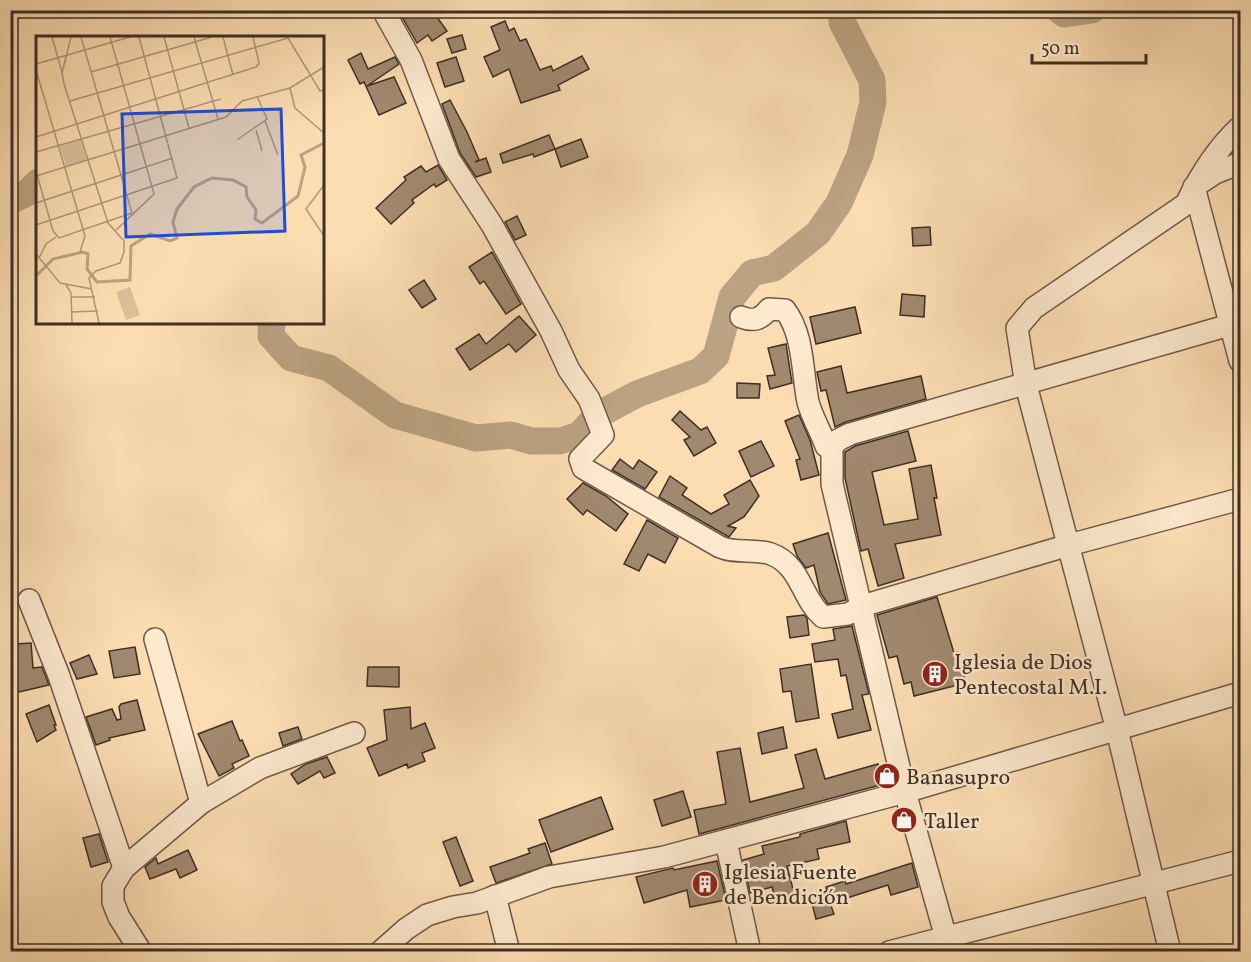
<svg xmlns="http://www.w3.org/2000/svg" width="1251" height="962" viewBox="0 0 1251 962" font-family="Vollkorn,serif">
	<rect width="100%" height="100%" fill="#fcddb2"/>
	<filter id="stains"><feTurbulence type="fractalNoise" baseFrequency=".00333" numOctaves="4"/><feColorMatrix values="0 0 0 0 .2 0 0 0 0 .09 0 0 0 0 .02 0 0 0 .5 -.17"/></filter>
	<radialGradient id="worn" r=".72"><stop offset=".6" stop-color="#630" stop-opacity="0"/><stop offset="1" stop-color="#630" stop-opacity=".3"/></radialGradient>
	<g fill="none" stroke-linecap="round" stroke-linejoin="round">
		<g stroke="#bba282" stroke-width="27">
			<polyline points="1059,10 1064,14 1092,10"/>
			<polyline points="10,201 27,193 38,182"/>
			<polyline points="272,322 271,336 291,358 329,368 395,415 476,438 511,435 531,441 560,441 579,435 598,415 637,394 700,371 716,356 732,297 752,273 774,268 818,233 839,203 860,155 873,102 872,80 842,22 844,10"/>
		</g>
	</g>
	<g fill="#a1896f" stroke="#3e2f26" stroke-width="1.5">
		<polygon points="398,10 432,10 447,31 432,41 428,35 417,43"/>
		<polygon points="505,21 509,31 514,28 520,41 526,39 540,70 551,66 553,71 582,56 589,69 558,85 560,90 521,103 509,69 493,77 484,57 500,50 491,27"/>
		<polygon points="462,35 466,49 452,53 447,39"/>
		<polygon points="361,53 368,69 395,57 399,64 367,86 394,77 406,103 379,115 364,82 360,84 348,60"/>
		<polygon points="456,57 464,81 445,87 437,63"/>
		<polygon points="450,100 467,132 479,160 475,162 486,158 491,172 476,177 460,153 442,104"/>
		<polygon points="549,135 555,149 534,157 533,154 503,163 500,154"/>
		<polygon points="581,139 588,157 561,167 555,149"/>
		<polygon points="438,165 447,180 436,187 434,184 412,200 414,203 391,224 376,208 406,180 404,177 421,166 426,172"/>
		<polygon points="517,216 526,235 515,240 505,222"/>
		<polygon points="930,227 931,245 913,246 912,228"/>
		<polygon points="492,252 521,304 506,314 484,281 480,284 469,267"/>
		<polygon points="424,280 436,299 422,308 409,290"/>
		<polygon points="902,294 925,296 924,317 900,315"/>
		<polygon points="855,307 861,333 816,344 810,317"/>
		<polygon points="519,316 536,335 516,352 509,344 470,370 456,349 479,334 486,344"/>
		<polygon points="786,344 792,383 770,389 767,376 775,375 768,348"/>
		<polygon points="841,366 847,393 921,376 926,399 846,422 835,427 826,390 821,391 817,372"/>
		<polygon points="737,383 760,384 759,398 737,398"/>
		<polygon points="680,411 701,430 707,427 716,443 694,456 684,440 690,437 672,420"/>
		<polygon points="799,415 810,440 819,475 801,480 796,460 800,459 785,421"/>
		<polygon points="908,431 916,461 872,472 884,525 918,519 909,469 931,465 937,498 934,498 941,535 895,544 904,578 878,586 868,549 861,551 845,478 845,452 855,446"/>
		<polygon points="761,441 774,466 751,477 739,451"/>
		<polygon points="620,459 633,469 639,460 657,472 645,489 612,470"/>
		<polygon points="670,476 687,488 682,495 711,514 729,504 724,495 750,480 759,496 744,517 728,526 736,528 729,537 659,497"/>
		<polygon points="583,483 606,496 628,514 616,531 587,510 583,515 567,499"/>
		<polygon points="647,520 678,538 665,563 648,554 639,571 624,564"/>
		<polygon points="828,533 846,600 828,604 820,592 814,565 806,568 797,556 793,544"/>
		<polygon points="937,597 954,653 958,652 966,683 914,696 911,682 904,684 897,656 889,658 877,615"/>
		<polygon points="804,615 807,618 809,635 790,638 787,617"/>
		<polygon points="852,626 869,694 862,695 871,730 838,738 832,714 853,709 846,675 841,676 838,659 815,662 812,644 835,640 833,629"/>
		<polygon points="31,643 33,668 42,667 49,685 10,694 10,669 18,667 16,644"/>
		<polygon points="135,647 140,674 114,678 109,651"/>
		<polygon points="89,655 97,674 77,679 70,663"/>
		<polygon points="811,664 819,718 796,722 791,691 783,692 780,669"/>
		<polygon points="368,667 399,667 399,687 367,686"/>
		<polygon points="137,700 145,730 109,738 110,740 96,745 86,717 112,709 117,720 121,719 119,707 121,704"/>
		<polygon points="49,705 56,725 54,725 56,730 37,742 26,714"/>
		<polygon points="410,707 411,729 425,723 435,748 422,753 425,761 408,768 407,764 379,776 367,748 387,740 384,710"/>
		<polygon points="232,721 240,741 242,740 249,756 232,764 234,768 219,776 198,734"/>
		<polygon points="298,727 302,739 283,746 279,733"/>
		<polygon points="783,727 787,748 762,754 758,733"/>
		<polygon points="740,748 750,802 804,788 795,755 816,749 825,779 878,764 884,784 699,834 694,810 726,804 717,752"/>
		<polygon points="327,757 335,773 324,778 320,771 298,784 291,774 306,764"/>
		<polygon points="683,791 691,817 662,826 654,800"/>
		<polygon points="601,797 613,829 551,852 539,820"/>
		<polygon points="846,821 850,842 817,849 819,859 787,866 794,893 775,898 772,887 750,893 743,860 764,854 762,846 800,837 800,834"/>
		<polygon points="99,834 108,862 91,867 83,838"/>
		<polygon points="456,837 473,881 460,886 443,842"/>
		<polygon points="545,843 552,864 496,883 490,867 530,853 528,849"/>
		<polygon points="188,850 197,870 180,878 176,869 150,879 145,867 156,858 158,864"/>
		<polygon points="717,861 726,900 690,907 687,890 644,903 636,877 673,868 674,870"/>
		<polygon points="912,863 918,887 891,895 888,885 850,897 830,903 834,914 816,919 810,896 827,891 826,887 845,881 846,884"/>
	</g>
	<g fill="none" stroke-linecap="round" stroke-linejoin="round">
		<defs>
			<g id="minor">
				<path d="M383,10L411,60L449,159L492,225L551,331L569,370L589,399L603,435L580,459L583,468L720,547C736,554 754,548 771,554C801,565 801,598 823,617L848,614L862,606L1069,545L1240,499"/>
				<polyline points="1240,163 1215,173 1194,187 1240,361"/>
				<path d="M741,317C754,322 761,319 769,309L785,310C804,335 802,372 808,402C812,417 821,432 826,446L832,447"/>
				<polyline points="29,600 59,676 124,868"/>
				<polyline points="155,639 201,803"/>
				<polyline points="726,841 750,952"/>
				<polyline points="495,896 509,952"/>
				<polyline points="141,952 119,917 113,902 113,886 124,868 201,803 260,768 354,733"/>
				<polyline points="380,952 406,929 427,915 453,907 477,903 549,877 664,857 905,792 1240,693"/>
				<polyline points="889,952 1240,861"/>
				<polyline points="950,952 905,792 832,484 832,447 838,440 850,434 1240,322"/>
				<path d="M1170,952L1117,730L1026,385L1017,328L1034,308L1186,204C1200,175 1216,149 1240,127"/>
			</g>
		</defs>
		<use href="#minor" stroke="#6e5a49" stroke-width="24"/>
		<use href="#minor" stroke="#fde9cd" stroke-width="21"/>
	</g>
	<defs>
		<symbol id="building-disc" viewBox="-11 -11 22 22"><circle r="9.5" fill="#8f2418" stroke="#fde9cd"/><path d="M-4-6H4V6H1V3H-1V6H-4ZM-2.5-4.3h1.7v1.8h-1.7ZM.8-4.3h1.7v1.8H.8ZM-2.5-1h1.7V.8h-1.7ZM.8-1h1.7V.8H.8Z" fill="#fff"/></symbol>
		<symbol id="shop-disc" viewBox="-11 -11 22 22"><circle r="9.5" fill="#8f2418" stroke="#fde9cd"/><path d="M-5-2.5h2.3a2.7 3.5 0 0 1 5.4 0H5L5.5 6h-11ZM-1.5-2.5h3a1.5 2.3 0 0 0-3 0Z" fill="#fff"/></symbol>
	</defs>
	<g fill-rule="evenodd">
		<use href="#building-disc" x="920" y="659" width="30" height="30"/>
		<use href="#shop-disc" x="872" y="761" width="30" height="30"/>
		<use href="#shop-disc" x="889" y="805" width="30" height="30"/>
		<use href="#building-disc" x="690" y="869" width="30" height="30"/>
	</g>
	<g text-anchor="middle" stroke-width="5" stroke-linejoin="round" paint-order="stroke">
		<g font-size="22" fill="#3e2f26" stroke="#fde9cd" text-anchor="start">
			<text x="954" y="669">Iglesia de Dios<tspan x="954" dy="25">Pentecostal M.I.</tspan></text>
			<text x="906" y="784">Banasupro</text>
			<text x="924" y="828">Taller</text>
			<text x="724" y="879">Iglesia Fuente<tspan x="724" dy="25">de Bendición</tspan></text>
		</g>
	</g>
	<g transform="translate(36 36)">
		<rect width="288" height="288" fill="#fcddb2"/>
		<path d="M45,104L51,124L30,130L24,110Z" fill="#dcbf9a"/>
		<path d="M94,251L104,279L90,284L80,256Z" fill="#dcbf9a"/>
		<path fill="none" stroke="#bba282" stroke-width="3" d="M0,240L17,223L47,216L52,218L51,233L61,246L94,244L95,210L114,198L134,205L141,202L137,186L141,173L158,151L176,142L197,144L210,151L211,161L220,174L219,183L226,187L262,160L269,131L265,119L288,107"/>
		<path fill="none" stroke="#b0977a" stroke-width="1.5" d="M16,1L26,36M35,1L26,37L28,48L72,187M74,1L118,158L80,194M128,1L153,92M158,1L182,83M187,1L197,39M252,2L284,55L288,54M0,28L94,1M0,34L49,200L44,216M55,36L176,1M254,52L259,72L288,97M34,65L252,2M229,85L242,119M220,94L226,115M0,101L220,31L223,27L217,1M201,104L231,83L221,60M0,116L185,63M0,135L17,195L23,202L96,177L45,1M0,140L190,81L206,65L254,52L288,31M288,149L270,173L288,200M0,167L137,122M0,189L141,142L103,1M0,218L24,247L56,253M3,222L10,208L20,201M30,249L35,257L36,287M35,261H59M35,276L62,275M63,287L53,242L60,235L84,227L88,216V205L72,187"/>
		<path fill="#1d4ed8" fill-opacity="0.15" stroke="#1d4ed8" stroke-width="3" d="M245,73L249,195L90,201L86,78Z"/>
		<rect width="288" height="288" fill="none" stroke="#3e2f26" stroke-width="3"/>
	</g>
	<rect width="1251" height="962" fill="none" stroke="#fcddb2" stroke-width="36"/>
	<rect x="12" y="12" width="1227" height="938" fill="none" stroke="#3e2f26" stroke-width="3"/>
	<rect x="18" y="18" width="1215" height="926" fill="none" stroke="#3e2f26" stroke-width="1.5"/>
	<path d="M1032 54v9h114v-9" fill="none" stroke="#3e2f26" stroke-width="3"/>
	<text x="1041" y="54" font-size="18" fill="#3e2f26" stroke="#fde9cd" stroke-width="4.5" paint-order="stroke">50 m</text>
	<rect width="100%" height="100%" filter="url(#stains)"/>
	<rect width="100%" height="100%" fill="url(#worn)"/>
</svg>
